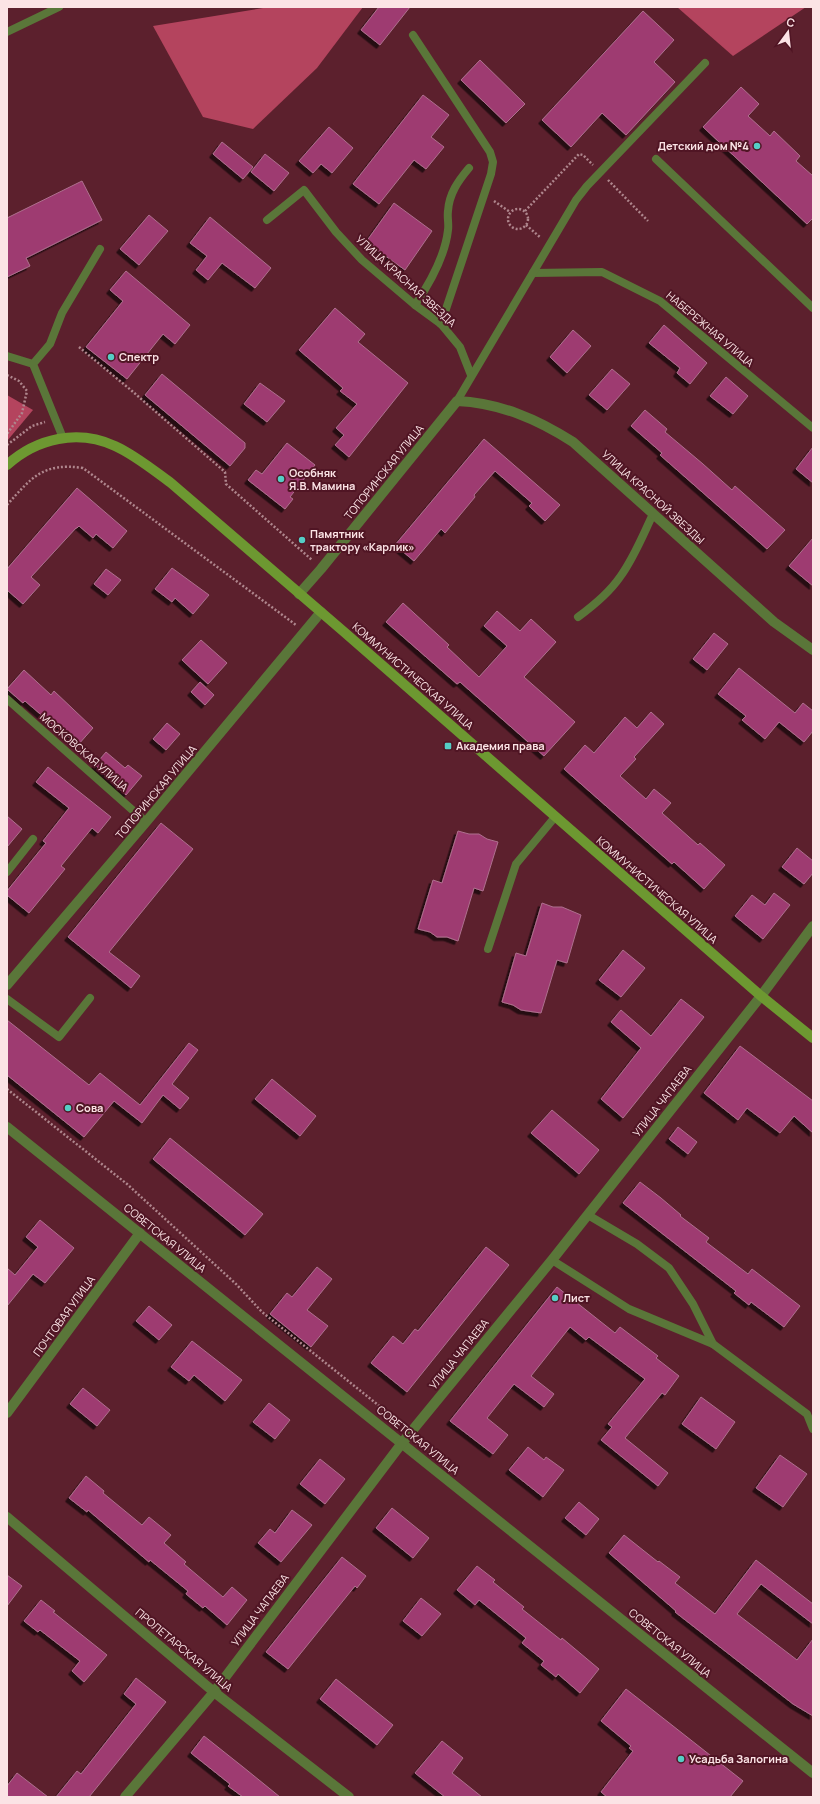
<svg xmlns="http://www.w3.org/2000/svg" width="820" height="1804" viewBox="0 0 820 1804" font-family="Manrope,sans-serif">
	<defs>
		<filter id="shadow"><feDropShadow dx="-3.5" dy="3.5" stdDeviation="0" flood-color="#0009"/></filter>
	</defs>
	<rect width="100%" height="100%" fill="#5c202d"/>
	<g fill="#b4445e">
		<polygon points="269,7 363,7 317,68 253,129 203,117 153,26"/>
		<polygon points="677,7 806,7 733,56"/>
		<polygon points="7,395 33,410 7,441"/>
	</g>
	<g fill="#9e3a71" stroke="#ae708e" filter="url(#shadow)">
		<polygon points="379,7 410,7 380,45 361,30"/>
		<polygon points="643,11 674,40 654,62 675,82 626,135 602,113 571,147 542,120"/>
		<polygon points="480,60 525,104 506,123 461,80"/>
		<polygon points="741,87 759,104 748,116 770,136 774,131 800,156 796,161 813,176 813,218 807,224 703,127"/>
		<polygon points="423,95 449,115 431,137 444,147 426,169 414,160 379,204 353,184"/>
		<polygon points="329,127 353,148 332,173 321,164 313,173 299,161"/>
		<polygon points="222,142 253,167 243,179 213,154"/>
		<polygon points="265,154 289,173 274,191 251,172"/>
		<polygon points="82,181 102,220 26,258 30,266 7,277 7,218"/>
		<polygon points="394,203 432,231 405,270 366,242"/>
		<polygon points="149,215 168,231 139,265 120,249"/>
		<polygon points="210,217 271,268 255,288 222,263 208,280 196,270 207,256 190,243"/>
		<polygon points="126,271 190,325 175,344 163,334 127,379 86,347 123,301 110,290"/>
		<polygon points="335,308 365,334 358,342 408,383 349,457 335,445 344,435 336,428 357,404 340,391 343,388 299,350"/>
		<polygon points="664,325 707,363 690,384 677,373 680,368 649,343"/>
		<polygon points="573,330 591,346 567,373 550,357"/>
		<polygon points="612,369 630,384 607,410 589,395"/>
		<polygon points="162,374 245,443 245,448 230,466 145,395"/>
		<polygon points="726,377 748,396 733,414 710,396"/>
		<polygon points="260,383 285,401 267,422 244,404"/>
		<polygon points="645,410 667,429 665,432 703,464 732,490 735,486 785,530 767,549 660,455 662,453 631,426"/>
		<polygon points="484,439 560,505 545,521 529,506 532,503 495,471 474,495 475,497 445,533 441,529 414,561 395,545"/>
		<polygon points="287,443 315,465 290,497 293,499 285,509 248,480 256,470 262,474"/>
		<polygon points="813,447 813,483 796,469"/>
		<polygon points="77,488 127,531 113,548 96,534 93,538 79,526 77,528 76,528 31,577 40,585 23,604 7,590 7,569"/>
		<polygon points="813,538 813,586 789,566"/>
		<polygon points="172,568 209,595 193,614 175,598 172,602 155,589"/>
		<polygon points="106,569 121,580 108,595 94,584"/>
		<polygon points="403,603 449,645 447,647 479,677 507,646 484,626 497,611 520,631 531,619 556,642 524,677 575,722 544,756 460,682 457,684 386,622"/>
		<polygon points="714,633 728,644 707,670 693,659"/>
		<polygon points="201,640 227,663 208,684 182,660"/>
		<polygon points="739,668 795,713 803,703 813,711 813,731 804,742 779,722 765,739 742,720 746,716 718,694"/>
		<polygon points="24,670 51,695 54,691 93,728 78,745 54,724 53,725 25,701 23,703 7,689"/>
		<polygon points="200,682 214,695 205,705 191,692"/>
		<polygon points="651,712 664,724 634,757 636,759 620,776 646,799 654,789 671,803 662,813 698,845 700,843 725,865 704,889 674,862 672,864 564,769 585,745 594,753 625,717 637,728"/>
		<polygon points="167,723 180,734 166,750 153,739"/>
		<polygon points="106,752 125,768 128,765 142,776 126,795 95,765"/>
		<polygon points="48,767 111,817 98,833 92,828 61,866 65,869 29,913 7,895 7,891 46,843 43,841 69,808 36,782"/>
		<polygon points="7,816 22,829 7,847"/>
		<polygon points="161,823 193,849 109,952 140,976 131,988 68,937"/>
		<polygon points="458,831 469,834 479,834 487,839 498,842 483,891 474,888 458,941 447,937 437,937 430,932 418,929 433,880 442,883"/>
		<polygon points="797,848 813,861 813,873 804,884 782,867"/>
		<polygon points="774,893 790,905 763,939 735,916 752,895 765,905"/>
		<polygon points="542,903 553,907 562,907 581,915 567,963 557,960 541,1013 521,1010 513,1005 502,1002 516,953 526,956"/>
		<polygon points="623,950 645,968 621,997 599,980"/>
		<polygon points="681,999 704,1017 623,1118 601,1099 641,1048 611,1022 621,1010 651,1036"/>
		<polygon points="7,1020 89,1085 100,1073 140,1105 189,1043 198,1050 172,1084 189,1098 180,1109 163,1095 142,1123 114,1101 84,1137 7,1075"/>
		<polygon points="740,1046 813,1101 813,1133 794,1116 780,1133 747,1108 738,1120 704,1093"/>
		<polygon points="272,1079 316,1116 300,1136 255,1099"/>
		<polygon points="552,1110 599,1150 579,1174 531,1133"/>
		<polygon points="678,1127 697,1142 688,1154 669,1139"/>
		<polygon points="170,1138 263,1214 245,1235 153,1159"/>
		<polygon points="640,1182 661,1198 681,1215 680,1216 709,1238 706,1242 748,1274 752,1269 800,1306 784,1327 751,1302 749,1305 734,1293 736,1291 623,1203"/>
		<polygon points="40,1220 74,1248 45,1283 33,1274 7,1306 7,1268 15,1275 38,1247 26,1237"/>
		<polygon points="486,1247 509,1265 407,1392 371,1363 393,1336 403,1344 415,1329 418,1331"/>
		<polygon points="317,1267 332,1279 307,1310 328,1326 311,1347 270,1314 287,1293 292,1297"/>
		<polygon points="557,1287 615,1333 620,1327 658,1356 656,1358 679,1376 665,1395 662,1393 625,1438 668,1473 658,1486 601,1440 612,1427 608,1424 645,1379 589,1337 586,1340 570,1327 531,1376 554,1394 544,1407 514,1384 487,1418 508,1435 493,1454 450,1421"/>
		<polygon points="149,1306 172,1325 159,1340 136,1321"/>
		<polygon points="192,1341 242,1380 225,1401 194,1375 189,1381 171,1367"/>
		<polygon points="83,1388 110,1410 97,1426 70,1404"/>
		<polygon points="701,1397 735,1422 716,1449 682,1424"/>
		<polygon points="269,1403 290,1420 275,1439 253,1422"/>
		<polygon points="528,1447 544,1460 546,1457 564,1470 543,1497 509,1470"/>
		<polygon points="780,1455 807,1474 783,1507 756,1488"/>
		<polygon points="320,1459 345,1479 325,1504 300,1484"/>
		<polygon points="86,1476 104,1491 103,1493 142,1525 149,1517 171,1535 164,1543 186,1562 184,1564 223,1597 232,1587 247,1600 227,1625 205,1606 203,1608 186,1594 188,1591 150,1560 149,1562 88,1510 87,1512 69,1498"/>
		<polygon points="579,1502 599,1519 586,1535 565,1518"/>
		<polygon points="392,1508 429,1538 413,1558 376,1528"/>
		<polygon points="292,1510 312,1525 281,1562 258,1543 270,1529 275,1533"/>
		<polygon points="624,1535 658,1562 659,1561 680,1577 675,1583 715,1614 756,1560 813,1604 813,1624 761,1584 737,1614 797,1660 813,1639 813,1716 793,1704 675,1612 676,1611 609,1553"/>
		<polygon points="342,1557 366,1576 357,1588 355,1586 288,1669 266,1652"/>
		<polygon points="477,1566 495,1580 493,1582 524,1607 522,1609 561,1640 562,1638 599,1669 580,1693 558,1674 556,1677 541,1665 544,1661 522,1643 526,1638 479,1600 475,1605 457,1590"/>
		<polygon points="7,1575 22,1586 7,1606"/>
		<polygon points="421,1598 441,1614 422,1636 403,1621"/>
		<polygon points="41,1600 55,1611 53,1612 107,1655 84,1682 72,1671 80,1661 40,1630 38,1632 24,1621"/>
		<polygon points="136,1678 166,1702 89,1797 56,1797 77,1771 81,1774 136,1704 124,1694"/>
		<polygon points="336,1679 393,1725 377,1745 320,1699"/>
		<polygon points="626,1689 743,1781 730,1797 607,1797 601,1792 633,1751 629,1748 631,1746 601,1721"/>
		<polygon points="204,1736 243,1767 280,1797 243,1797 228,1786 230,1784 191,1753"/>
		<polygon points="442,1741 463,1758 452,1773 482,1797 445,1797 415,1773"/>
		<polygon points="17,1773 48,1797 7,1797 7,1786"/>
	</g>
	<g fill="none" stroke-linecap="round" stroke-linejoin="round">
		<g stroke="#af868d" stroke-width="2.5" stroke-dasharray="2 2" stroke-linecap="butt">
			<polyline points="608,180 648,221"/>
			<polyline points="494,201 510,212"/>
			<circle cx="518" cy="219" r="10"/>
			<polyline points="525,211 579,154 583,155 593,165"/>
			<polyline points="526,225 541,238"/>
			<polyline points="79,347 132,391 225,472 226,484 312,560"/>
			<polyline points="7,375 19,381 27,391 22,413 7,434"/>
			<polyline points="7,445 32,426 45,422"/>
			<path d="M7,505C31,478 43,462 83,468L296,625"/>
			<polyline points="7,1089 127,1184 236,1284 262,1312 403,1425"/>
		</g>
		<g stroke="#5a7639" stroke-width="8">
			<polyline points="7,32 59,7"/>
			<polyline points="413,35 490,152 493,162 491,174 441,324"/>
			<polyline points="656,159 813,308"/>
			<polyline points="267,220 304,190 336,232 362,260 415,305 441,324 460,347 471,375"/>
			<polyline points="533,273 602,272 660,301 813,428"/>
			<path d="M415,305C430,283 445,257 448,230C449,224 447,217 448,211C449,194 458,181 469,168"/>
			<polyline points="7,356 33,364"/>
			<polyline points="457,401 576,200 587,186 705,63"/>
			<polyline points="63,438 33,364 50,344 62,313 100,249"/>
			<path d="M578,617C593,606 609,593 620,577C634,558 643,535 653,514"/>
			<polyline points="7,699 146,822"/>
			<polyline points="7,872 33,839"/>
			<polyline points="488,949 516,864 555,817"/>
			<polyline points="7,999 59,1037 90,998"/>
			<polyline points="588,1215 637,1244 669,1268 693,1304 713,1344"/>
			<polyline points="552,1260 629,1309 713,1344 807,1414 813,1429"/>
		</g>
		<g stroke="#5a7639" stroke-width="10">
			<path d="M299,594L321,569L457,401C500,403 537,419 573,442L774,622L813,650"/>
			<polyline points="7,985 146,822 321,612"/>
			<polyline points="7,1127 813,1773"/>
			<polyline points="7,1413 140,1233"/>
			<polyline points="125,1797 214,1692 402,1443 552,1260 761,996 813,926"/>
		</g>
		<polyline stroke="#5a7639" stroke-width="10" points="7,1517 214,1692 349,1797"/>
		<path stroke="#6d9831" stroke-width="10" d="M7,465C37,438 78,429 115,446C135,455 153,470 171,483L343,631L761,996L813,1038"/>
	</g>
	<g fill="#55cec6" stroke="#501524" stroke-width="1.5">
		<circle cx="757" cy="146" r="4"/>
		<circle cx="111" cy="357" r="4"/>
		<circle cx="281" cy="479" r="4"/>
		<circle cx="302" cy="540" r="4"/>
		<rect x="444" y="742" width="8" height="8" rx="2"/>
		<circle cx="68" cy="1108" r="4"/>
		<circle cx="555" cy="1298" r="4"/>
		<circle cx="681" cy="1759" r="4"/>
	</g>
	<g text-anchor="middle" stroke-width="4" stroke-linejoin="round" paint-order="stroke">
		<g font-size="11" font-weight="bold" fill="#fbe3e5" stroke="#501524" text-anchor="start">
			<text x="749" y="150" text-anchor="end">Детский дом №4</text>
			<text x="119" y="361">Спектр</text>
			<text x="289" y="477">Особняк<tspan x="289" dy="13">Я.В. Мамина</tspan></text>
			<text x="310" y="538">Памятник<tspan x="310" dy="13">трактору «Карлик»</tspan></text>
			<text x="456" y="750">Академия права</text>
			<text x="76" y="1112">Сова</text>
			<text x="563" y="1302">Лист</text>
			<text x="689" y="1763">Усадьба Залогина</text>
		</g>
		<g font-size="11" fill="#fbe3e5" stroke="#501524">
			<text transform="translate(406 281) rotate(42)" y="4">УЛИЦА КРАСНАЯ ЗВЕЗДА</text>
			<text transform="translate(710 329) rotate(40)" y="4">НАБЕРЕЖНАЯ УЛИЦА</text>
			<text transform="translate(384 472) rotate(-51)" y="4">ТОПОРИНСКАЯ УЛИЦА</text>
			<text transform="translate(653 497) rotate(42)" y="4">УЛИЦА КРАСНОЙ ЗВЕЗДЫ</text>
			<text transform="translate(413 676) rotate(41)" y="4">КОММУНИСТИЧЕСКАЯ УЛИЦА</text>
			<text transform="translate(84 752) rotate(41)" y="4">МОСКОВСКАЯ УЛИЦА</text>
			<text transform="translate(156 792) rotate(-50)" y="4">ТОПОРИНСКАЯ УЛИЦА</text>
			<text transform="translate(657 890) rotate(41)" y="4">КОММУНИСТИЧЕСКАЯ УЛИЦА</text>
			<text transform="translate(662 1101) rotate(-52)" y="4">УЛИЦА ЧАПАЕВА</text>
			<text transform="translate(165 1238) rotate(39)" y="4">СОВЕТСКАЯ УЛИЦА</text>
			<text transform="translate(64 1316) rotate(-54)" y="4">ПОЧТОВАЯ УЛИЦА</text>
			<text transform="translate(459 1354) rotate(-51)" y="4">УЛИЦА ЧАПАЕВА</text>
			<text transform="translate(418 1440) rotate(39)" y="4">СОВЕТСКАЯ УЛИЦА</text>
			<text transform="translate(260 1610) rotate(-53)" y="4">УЛИЦА ЧАПАЕВА</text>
			<text transform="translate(670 1643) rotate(39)" y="4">СОВЕТСКАЯ УЛИЦА</text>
			<text transform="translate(184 1650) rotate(40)" y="4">ПРОЛЕТАРСКАЯ УЛИЦА</text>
		</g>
	</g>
	<rect width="820" height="1804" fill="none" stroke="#fbe3e5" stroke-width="16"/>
	<g transform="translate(788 32) rotate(15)" stroke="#501524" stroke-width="3" paint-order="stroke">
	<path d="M0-3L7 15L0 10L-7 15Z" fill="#fbe3e5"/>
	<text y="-6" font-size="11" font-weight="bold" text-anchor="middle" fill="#fbe3e5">С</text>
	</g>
</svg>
